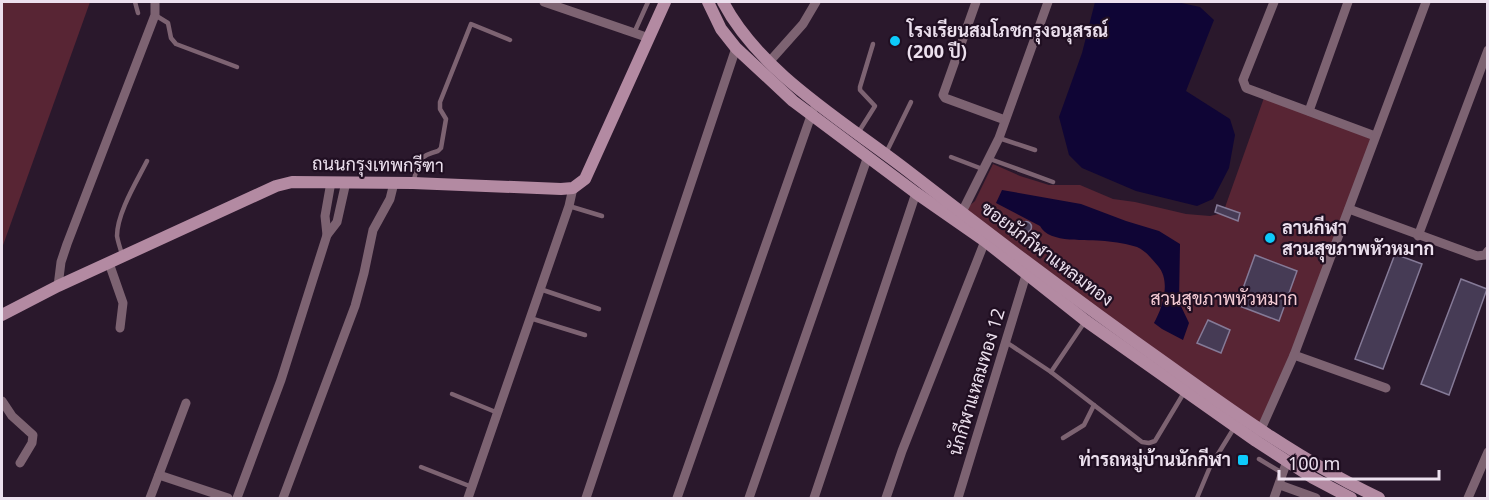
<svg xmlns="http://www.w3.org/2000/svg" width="1489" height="500" viewBox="0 0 1489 500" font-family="'Noto Sans',Sarabun,sans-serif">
	<rect width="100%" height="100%" fill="#2a182c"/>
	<g fill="#582534">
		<polygon points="2,2 90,2 2,248"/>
		<polygon points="1265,95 1375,138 1260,431 962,212 975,201 993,164 1020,176 1049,185 1080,185 1113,199 1135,202 1186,214 1210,216 1223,213"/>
	</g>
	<g fill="#0f0535">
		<polygon points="1095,2 1177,2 1200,7 1214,20 1186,91 1230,119 1235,135 1229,168 1213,199 1197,206 1136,191 1082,168 1069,155 1059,117 1082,53"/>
		<path d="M1002,190L1081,204L1126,221L1159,231L1180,244L1179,302L1189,323L1183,340L1162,329L1154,323C1163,307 1171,281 1158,266C1152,259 1146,251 1137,247C1128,244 1115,242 1105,241C1088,239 1049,244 1040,226L996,203Z"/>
	</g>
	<g fill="#463b55" stroke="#857a97" stroke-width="1.5">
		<polygon points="1217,205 1240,213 1238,221 1215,212"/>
		<circle cx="1026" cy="227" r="5.5"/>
		<polygon points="1395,254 1422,264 1383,369 1355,359"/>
		<polygon points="1255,255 1297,271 1279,321 1237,305"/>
		<polygon points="1461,279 1487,289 1449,395 1421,384"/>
		<polygon points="1208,320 1230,330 1221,353 1197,343"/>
	</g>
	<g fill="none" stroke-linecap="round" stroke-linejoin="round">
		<g stroke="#7d6372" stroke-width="4.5">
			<polyline points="135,2 138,13"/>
			<polyline points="155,15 168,23 171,38 176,44 237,67"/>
			<polyline points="634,33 648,2"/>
			<polyline points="858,133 875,106 860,90 860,87 873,44"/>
			<polyline points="999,138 1035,150"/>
			<polyline points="886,153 911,102"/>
			<polyline points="951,157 985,170"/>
			<polyline points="990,159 1053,182"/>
			<path d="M414,180C418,162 418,156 438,151L441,148L446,119L440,109V102L471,24L510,40"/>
			<polyline points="569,206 602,216"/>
			<path d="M122,254C120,248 118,242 117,236C117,213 137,181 147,161"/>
			<polyline points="540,289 599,309"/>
			<polyline points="530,318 585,335"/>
			<polyline points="1006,342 1051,372 1142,442 1149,443 1155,441 1185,391"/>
			<polyline points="1051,372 1084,323"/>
			<polyline points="452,394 498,413"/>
			<polyline points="1063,438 1084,425 1094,405"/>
			<polyline points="1259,459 1284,474"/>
			<polyline points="421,467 472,487"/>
			<polyline points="1197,498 1210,467 1234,428"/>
		</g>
		<g stroke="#7d6372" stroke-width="9">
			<polyline points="544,2 649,38"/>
			<polyline points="976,2 943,95 945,98 1005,120"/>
			<polyline points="1274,2 1243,80 1246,88 1375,136"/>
			<polyline points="770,61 803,24 816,2"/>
			<polyline points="1309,111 1348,2"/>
			<polyline points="1349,209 1477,256 1485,255 1488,251"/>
			<polyline points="962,212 999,138 1048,2"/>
			<polyline points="327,235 325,216 331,182"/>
			<polyline points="1418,236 1488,50"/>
			<polyline points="109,263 123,303 120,328"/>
			<polyline points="58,286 61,262 67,244 155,15 155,2"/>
			<polyline points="1294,355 1386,388"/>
			<polyline points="2,401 12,416 33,435 32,443 20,463"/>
			<polyline points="1258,436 1294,355 1426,2"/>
			<polyline points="159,475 228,498"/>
			<polyline points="1280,485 1316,498"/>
			<polyline points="150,498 186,403"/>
			<polyline points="237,498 281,380 327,235 337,222 346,182"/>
			<polyline points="283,498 355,306 364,273 373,230 390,199 394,183"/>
			<polyline points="468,498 569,206 573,188"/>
			<polyline points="586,498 736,48"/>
			<polyline points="677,498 813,110"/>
			<polyline points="749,498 868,156"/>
			<polyline points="814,498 916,193"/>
			<polyline points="886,498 902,451 985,241"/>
			<polyline points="958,498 1026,275"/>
			<polyline points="1274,498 1287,461"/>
			<polyline points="1468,498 1488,452"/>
		</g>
		<g stroke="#b38aa2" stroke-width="12">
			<polyline points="708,2 721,29 736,48 793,101 916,193 985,241 1086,321 1256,441 1313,478 1351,498"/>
			<path d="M723,2C761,75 850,125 913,175C997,240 1082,304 1168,365C1236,414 1303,462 1379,498"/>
			<polyline points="2,315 58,286 276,186 292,182 413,183 561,189 573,188 585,179 665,2"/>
		</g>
	</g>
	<g fill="#0dcafa" stroke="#200f22" stroke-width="2">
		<circle cx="895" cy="41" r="6"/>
		<circle cx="1270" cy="238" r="6"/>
		<rect x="1237" y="454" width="12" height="12" rx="3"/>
	</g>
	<g text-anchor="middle" stroke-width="4.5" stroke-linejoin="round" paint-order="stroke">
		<g font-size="18" font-weight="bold" fill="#ece0ee" stroke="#200f22" text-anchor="start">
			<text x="907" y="37">โรงเรียนสมโภชกรุงอนุสรณ์<tspan x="907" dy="21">(200 ปี)</tspan></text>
			<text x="1282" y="234">ลานกีฬา<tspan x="1282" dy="21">สวนสุขภาพหัวหมาก</tspan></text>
			<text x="1231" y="466" text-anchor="end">ท่ารถหมู่บ้านนักกีฬา</text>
		</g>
		<g font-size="18" fill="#ece0ee" stroke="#200f22">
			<text transform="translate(378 165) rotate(1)" y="6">ถนนกรุงเทพกรีฑา</text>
			<text transform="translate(1047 254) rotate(37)" y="6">ซอยนักกีฬาแหลมทอง</text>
			<text transform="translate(977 382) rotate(-73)" y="6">นักกีฬาแหลมทอง 12</text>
		</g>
		<g font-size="18" fill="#f5ccd5" stroke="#200f22">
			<text x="1224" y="305">สวนสุขภาพหัวหมาก</text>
		</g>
	</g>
	<rect width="1489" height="500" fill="none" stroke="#ece0ee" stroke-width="6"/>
	<path d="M1279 470v9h160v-9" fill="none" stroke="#ece0ee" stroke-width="3"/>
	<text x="1288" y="470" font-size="18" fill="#ece0ee" stroke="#200f22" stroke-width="4.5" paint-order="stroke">100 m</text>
</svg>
